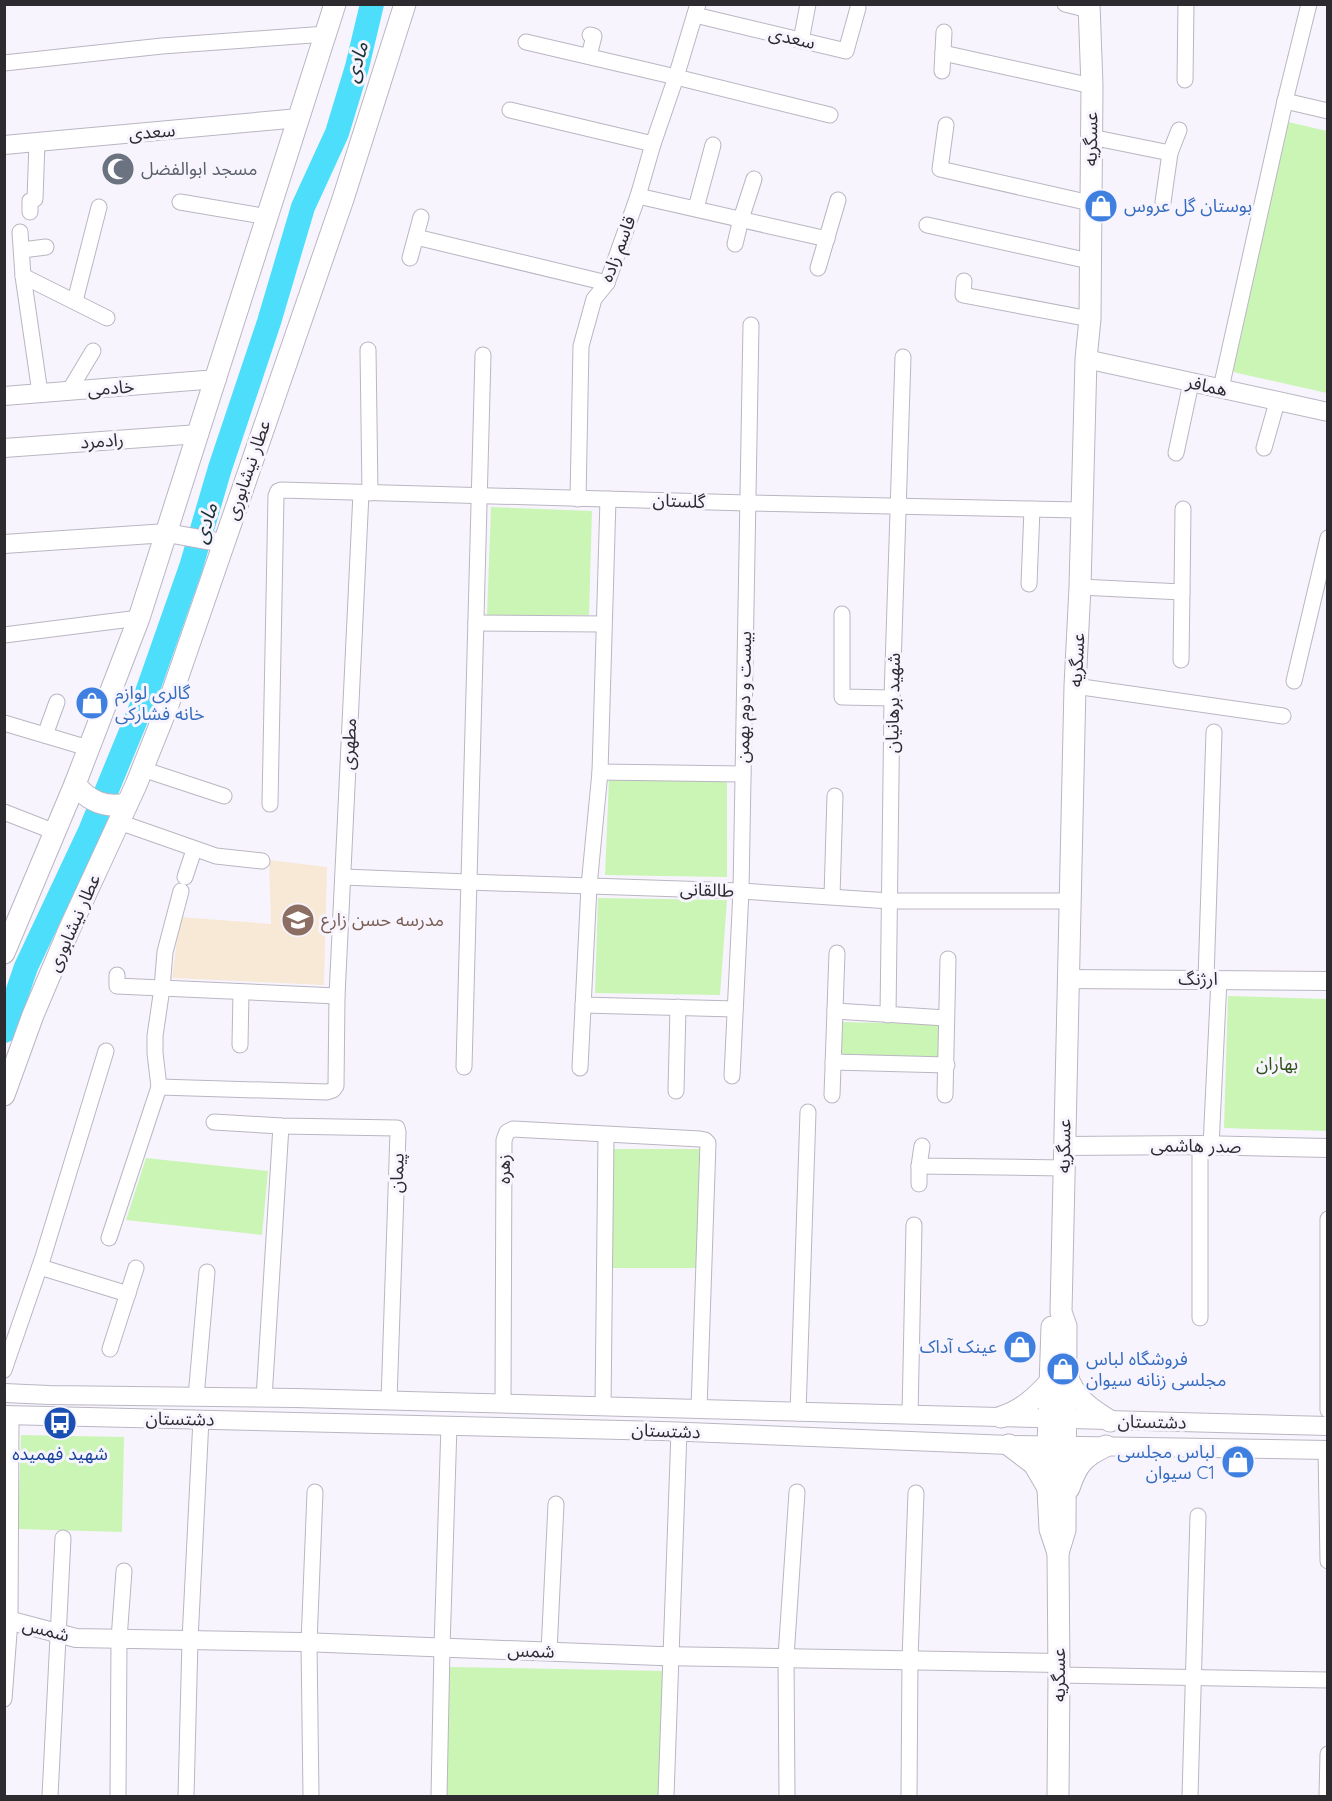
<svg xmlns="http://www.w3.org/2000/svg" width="1332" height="1801" viewBox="0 0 1332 1801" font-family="Quicksand,'Noto Sans Arabic',sans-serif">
	<rect width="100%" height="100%" fill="#f7f4fe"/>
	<polygon fill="#f8e9d6" points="269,860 327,867 324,985 172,978 180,917 271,924"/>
	<g fill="#caf5b5">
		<polygon points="1288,122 1327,131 1327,393 1233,372"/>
		<polygon points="491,507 592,511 589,615 487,615"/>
		<polygon points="609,778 727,781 727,877 605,875"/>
		<polygon points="598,898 727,900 720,995 595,993"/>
		<polygon points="1228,996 1327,999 1327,1131 1224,1128"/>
		<polygon points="839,1022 940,1024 939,1060 836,1057"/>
		<polygon points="612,1149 701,1149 698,1268 611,1268"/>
		<polygon points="146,1158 268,1171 262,1235 126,1220"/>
		<polygon points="21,1435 124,1437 122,1532 18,1529"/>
		<polygon points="449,1667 666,1671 661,1796 445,1796"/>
	</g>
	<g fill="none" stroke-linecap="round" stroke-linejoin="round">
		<polyline stroke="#4cdefb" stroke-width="24" points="4,1031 26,967 90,831 146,695 191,567 220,468 269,322 303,207 337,133 357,67 372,4"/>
		<defs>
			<g id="minor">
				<polyline points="1065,4 1089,10"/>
				<polyline points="695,15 846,51 858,8"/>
				<polyline points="801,41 808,4"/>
				<polyline points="526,42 676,77 830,115"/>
				<polyline points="943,53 1092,86"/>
				<polyline points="589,56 594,36 590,35"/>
				<polyline points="4,63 162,46 326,34"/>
				<polyline points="942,71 944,32"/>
				<polyline points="1185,80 1186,4"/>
				<polyline points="1285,101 1328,111"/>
				<polyline points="510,110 653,144"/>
				<polyline points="946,125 940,169 1090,203"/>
				<polyline points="1091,137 1170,153 1163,202"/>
				<polyline points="1170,153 1179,130"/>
				<polyline points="638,196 827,239"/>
				<polyline points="180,202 268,217"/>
				<polyline points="696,208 713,145"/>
				<polyline points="30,212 30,201 35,199 37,142"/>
				<polyline points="927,225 1089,261"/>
				<polyline points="20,232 23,276 40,393"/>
				<polyline points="416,237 607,283"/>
				<polyline points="735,244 741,219 754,179"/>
				<polyline points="22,250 46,247"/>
				<polyline points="410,258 421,217"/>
				<polyline points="818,268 838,200"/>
				<polyline points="23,276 107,318"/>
				<polyline points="964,281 963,295 1090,319"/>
				<polyline points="75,301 99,207"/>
				<polyline points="368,350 370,493"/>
				<polyline points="1221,388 1285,101 1309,4"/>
				<polyline points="69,391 93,351"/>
				<polyline points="1264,448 1277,402"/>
				<polyline points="1176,453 1191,383"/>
				<polyline points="578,499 581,346 594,299 607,283 638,196 653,144 676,77 698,4"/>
				<polyline points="1029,584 1032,509"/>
				<polyline points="1080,587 1182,592 1183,509"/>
				<polyline points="842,614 842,697 892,698"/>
				<polyline points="476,623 603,624"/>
				<polyline points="4,635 139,618"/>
				<polyline points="1181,660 1182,592"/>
				<polyline points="1294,681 1328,538"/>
				<polyline points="1075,686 1283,716"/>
				<polyline points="4,723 88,748"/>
				<polyline points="45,735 57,702"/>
				<polyline points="142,769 224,796"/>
				<polyline points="600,772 743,774"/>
				<polyline points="270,804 276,496 278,491 281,490 747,503 1081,510"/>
				<polyline points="4,812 55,832"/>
				<polyline points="119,822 216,856 262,861"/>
				<polyline points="185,877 194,850"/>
				<polyline points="343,877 468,882 741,891 890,901 1070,901"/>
				<polyline points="832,896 835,796"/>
				<polyline points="117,975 117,986 337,996"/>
				<polyline points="1206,979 1214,732"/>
				<polyline points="583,1005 735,1009"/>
				<polyline points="835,1011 946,1018"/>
				<polyline points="888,1015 892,698 903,357"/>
				<polyline points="240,1045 241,992"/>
				<polyline points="833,1062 947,1065"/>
				<polyline points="464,1067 483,355"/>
				<polyline points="580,1068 589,886 600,772 608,499"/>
				<polyline points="732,1076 741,891 751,325"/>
				<polyline points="159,1087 327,1092 333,1090 336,1086 337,996 361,493"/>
				<polyline points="676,1091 678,1007"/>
				<polyline points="832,1095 837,953"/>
				<polyline points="945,1095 948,959"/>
				<polyline points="214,1122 281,1126 397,1128 398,1132 389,1401"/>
				<polyline points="922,1146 919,1166 1064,1168"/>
				<polyline points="1211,1146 1219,979"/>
				<polyline points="919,1166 919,1184"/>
				<polyline points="1328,1219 1328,1410"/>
				<polyline points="109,1238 159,1087 155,1053 155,1036 162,988 165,952 181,891"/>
				<polyline points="40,1267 128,1294"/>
				<polyline points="1200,1318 1200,1145"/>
				<polyline points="110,1349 136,1268"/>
				<polyline points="4,1370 43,1257 106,1051"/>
				<polyline points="196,1397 207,1272"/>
				<polyline points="264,1398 281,1126"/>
				<polyline points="503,1404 504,1140 507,1132 513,1129 700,1139 705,1140 708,1143 699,1409"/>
				<polyline points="603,1407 606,1135"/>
				<polyline points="798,1413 808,1112"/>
				<polyline points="910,1415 914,1225"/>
				<polyline points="1326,1450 1328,1561"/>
				<polyline points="549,1652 556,1504"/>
				<polyline points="1059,1675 1328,1680"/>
				<polyline points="4,1699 10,1620 11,1415"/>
				<polyline points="50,1796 63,1538"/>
				<polyline points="118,1796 119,1639 124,1571"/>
				<polyline points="186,1796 190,1640 201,1419"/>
				<polyline points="311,1796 309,1643 315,1492"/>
				<polyline points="439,1796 442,1648 449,1425"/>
				<polyline points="666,1796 679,1431"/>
				<polyline points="787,1796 786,1657 797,1492"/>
				<polyline points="909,1796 910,1659 916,1493"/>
				<polyline points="1190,1796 1198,1516"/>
				<polyline points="1327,1796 1328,1754"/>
			</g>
			<g id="tertiary">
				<polyline points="4,145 299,118"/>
				<polyline points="1086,359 1328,412"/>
				<polyline points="4,396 217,379"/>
				<polyline points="4,448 199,434"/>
				<polyline points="4,544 167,533 223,543"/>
				<polyline points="1068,979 1328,981"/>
				<polyline points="1064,1146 1200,1145 1328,1148"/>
				<polyline points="4,1393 49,1395 296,1398 1328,1426"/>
				<polyline points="4,1415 663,1431 1009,1445 1328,1450"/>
				<polyline points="4,1619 76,1638 302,1642 659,1656 1059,1663"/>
			</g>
			<g id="secondary">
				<path d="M75,784C89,802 105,808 127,804"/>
				<polyline points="4,953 75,784 139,618 335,4"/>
				<polyline points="4,1095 33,1015 69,930 136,785 168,705 343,199 405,4"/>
				<polyline points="1052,1327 1048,1445 1048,1489 1050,1529 1058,1553"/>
				<path d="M1067,1375C1074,1398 1090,1409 1110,1421"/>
				<path d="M1001,1417C1022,1411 1036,1397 1050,1382"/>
				<polyline points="1009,1445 1034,1464 1048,1488"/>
				<path d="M1069,1488C1077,1464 1083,1457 1106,1446"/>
				<polyline points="1058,1796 1059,1675 1058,1553 1065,1530 1066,1326 1061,1312 1075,686 1080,587 1086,359 1090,319 1092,86 1089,4"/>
			</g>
		</defs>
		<use href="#minor" stroke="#bab6c2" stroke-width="17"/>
		<use href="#tertiary" stroke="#bab6c2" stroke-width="20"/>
		<use href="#secondary" stroke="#bab6c2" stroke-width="23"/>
		<use href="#minor" stroke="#fff" stroke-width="15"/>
		<use href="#tertiary" stroke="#fff" stroke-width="18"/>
		<use href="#secondary" stroke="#fff" stroke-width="21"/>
	</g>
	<defs>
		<symbol id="mosque-disc" viewBox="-11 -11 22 22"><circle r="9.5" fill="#6b7280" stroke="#f7f4fe"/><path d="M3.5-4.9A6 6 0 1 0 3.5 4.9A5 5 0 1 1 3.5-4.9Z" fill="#fff"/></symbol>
		<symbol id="shop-disc" viewBox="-11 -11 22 22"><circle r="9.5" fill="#3f7fe0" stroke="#f7f4fe"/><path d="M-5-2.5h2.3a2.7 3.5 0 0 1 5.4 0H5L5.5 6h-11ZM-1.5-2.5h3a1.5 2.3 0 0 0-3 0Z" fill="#fff"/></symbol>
		<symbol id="school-disc" viewBox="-11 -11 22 22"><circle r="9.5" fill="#8d6e63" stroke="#f7f4fe"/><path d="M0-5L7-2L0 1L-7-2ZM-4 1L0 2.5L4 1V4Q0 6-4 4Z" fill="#fff"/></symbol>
		<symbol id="bus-disc" viewBox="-11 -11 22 22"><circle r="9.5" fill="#1a4fb4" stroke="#f7f4fe"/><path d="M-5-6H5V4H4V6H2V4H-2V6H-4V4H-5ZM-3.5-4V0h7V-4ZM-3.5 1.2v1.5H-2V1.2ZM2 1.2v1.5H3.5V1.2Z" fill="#fff"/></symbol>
	</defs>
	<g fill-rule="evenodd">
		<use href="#mosque-disc" x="99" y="150" width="38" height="38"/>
		<use href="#shop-disc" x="1082" y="187" width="38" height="38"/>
		<use href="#shop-disc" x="73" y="684" width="38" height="38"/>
		<use href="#school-disc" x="279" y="901" width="38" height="38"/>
		<use href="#shop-disc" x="1001" y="1328" width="38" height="38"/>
		<use href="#shop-disc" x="1044" y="1350" width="38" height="38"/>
		<use href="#bus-disc" x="41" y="1404" width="38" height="38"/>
		<use href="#shop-disc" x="1219" y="1443" width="38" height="38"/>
	</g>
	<g text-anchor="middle" stroke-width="6" stroke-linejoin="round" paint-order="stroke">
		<g font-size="18" fill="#2d2b30" stroke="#f7f4fe">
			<text transform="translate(792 38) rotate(13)" y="6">سعدی</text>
			<text transform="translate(152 132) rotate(-5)" y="6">سعدی</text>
			<text transform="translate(1091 139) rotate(-89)" y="6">عسگریه</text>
			<text transform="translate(618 249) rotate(-69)" y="6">قاسم زاده</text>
			<text transform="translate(1207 386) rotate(12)" y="6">همافر</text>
			<text transform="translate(111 388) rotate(-4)" y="6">خادمی</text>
			<text transform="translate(102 441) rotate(-4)" y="6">رادمرد</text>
			<text transform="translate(248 470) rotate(-71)" y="6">عطار نیشابوری</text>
			<text transform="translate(679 501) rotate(2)" y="6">گلستان</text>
			<text transform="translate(1077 660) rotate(-87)" y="6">عسگریه</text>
			<text transform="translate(744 697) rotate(-89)" y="6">بیست و دوم بهمن</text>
			<text transform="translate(893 703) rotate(-89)" y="6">شهید برهانیان</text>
			<text transform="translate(349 744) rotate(-87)" y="6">مطهری</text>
			<text transform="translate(707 890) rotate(2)" y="6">طالقانی</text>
			<text transform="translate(74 923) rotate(-66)" y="6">عطار نیشابوری</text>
			<text x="1198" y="985">ارژنگ</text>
			<text transform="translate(1064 1146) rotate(-89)" y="6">عسگریه</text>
			<text transform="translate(1196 1146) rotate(1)" y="6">صدر هاشمی</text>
			<text transform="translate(504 1169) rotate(-90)" y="6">زهره</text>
			<text transform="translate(397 1173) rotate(-88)" y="6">پیمان</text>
			<text transform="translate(180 1419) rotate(1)" y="6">دشتستان</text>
			<text transform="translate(1152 1422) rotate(1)" y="6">دشتستان</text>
			<text transform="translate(666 1431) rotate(2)" y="6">دشتستان</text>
			<text transform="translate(46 1630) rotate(14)" y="6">شمس</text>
			<text transform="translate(531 1651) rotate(2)" y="6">شمس</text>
			<text transform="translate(1059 1675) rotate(-90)" y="6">عسگریه</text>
		</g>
		<g font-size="18" fill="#5b616d" stroke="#f7f4fe" text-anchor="start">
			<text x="141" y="175">مسجد ابوالفضل</text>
		</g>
		<g font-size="18" fill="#366cbe" stroke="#f7f4fe" text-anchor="start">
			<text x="1124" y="212">بوستان گل عروس</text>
			<text x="115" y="699">گالری لوازم<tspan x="115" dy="21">خانه فشارکی</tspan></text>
			<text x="997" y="1353" text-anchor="end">عینک آداک</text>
			<text x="1086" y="1365">فروشگاه لباس<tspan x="1086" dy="21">مجلسی زنانه سیوان</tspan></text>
			<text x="1215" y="1458" text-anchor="end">لباس مجلسی<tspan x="1215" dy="21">سیوان C1</tspan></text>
		</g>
		<g font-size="18" fill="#785e54" stroke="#f7f4fe" text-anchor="start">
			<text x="321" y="926">مدرسه حسن زارع</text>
		</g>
		<g font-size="18" fill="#30531a" stroke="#f7f4fe">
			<text x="1277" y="1070">بهاران</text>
		</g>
		<g font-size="18" fill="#164399" stroke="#f7f4fe">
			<text x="60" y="1460">شهید فهمیده</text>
		</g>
		<g font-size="20" font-style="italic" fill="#172f35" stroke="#f7f4fe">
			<text transform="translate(356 62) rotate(-74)" y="7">مادی</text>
			<text transform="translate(205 523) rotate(-73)" y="7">مادی</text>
		</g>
	</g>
	<rect width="1332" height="1801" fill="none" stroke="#2d2b30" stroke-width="12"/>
</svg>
